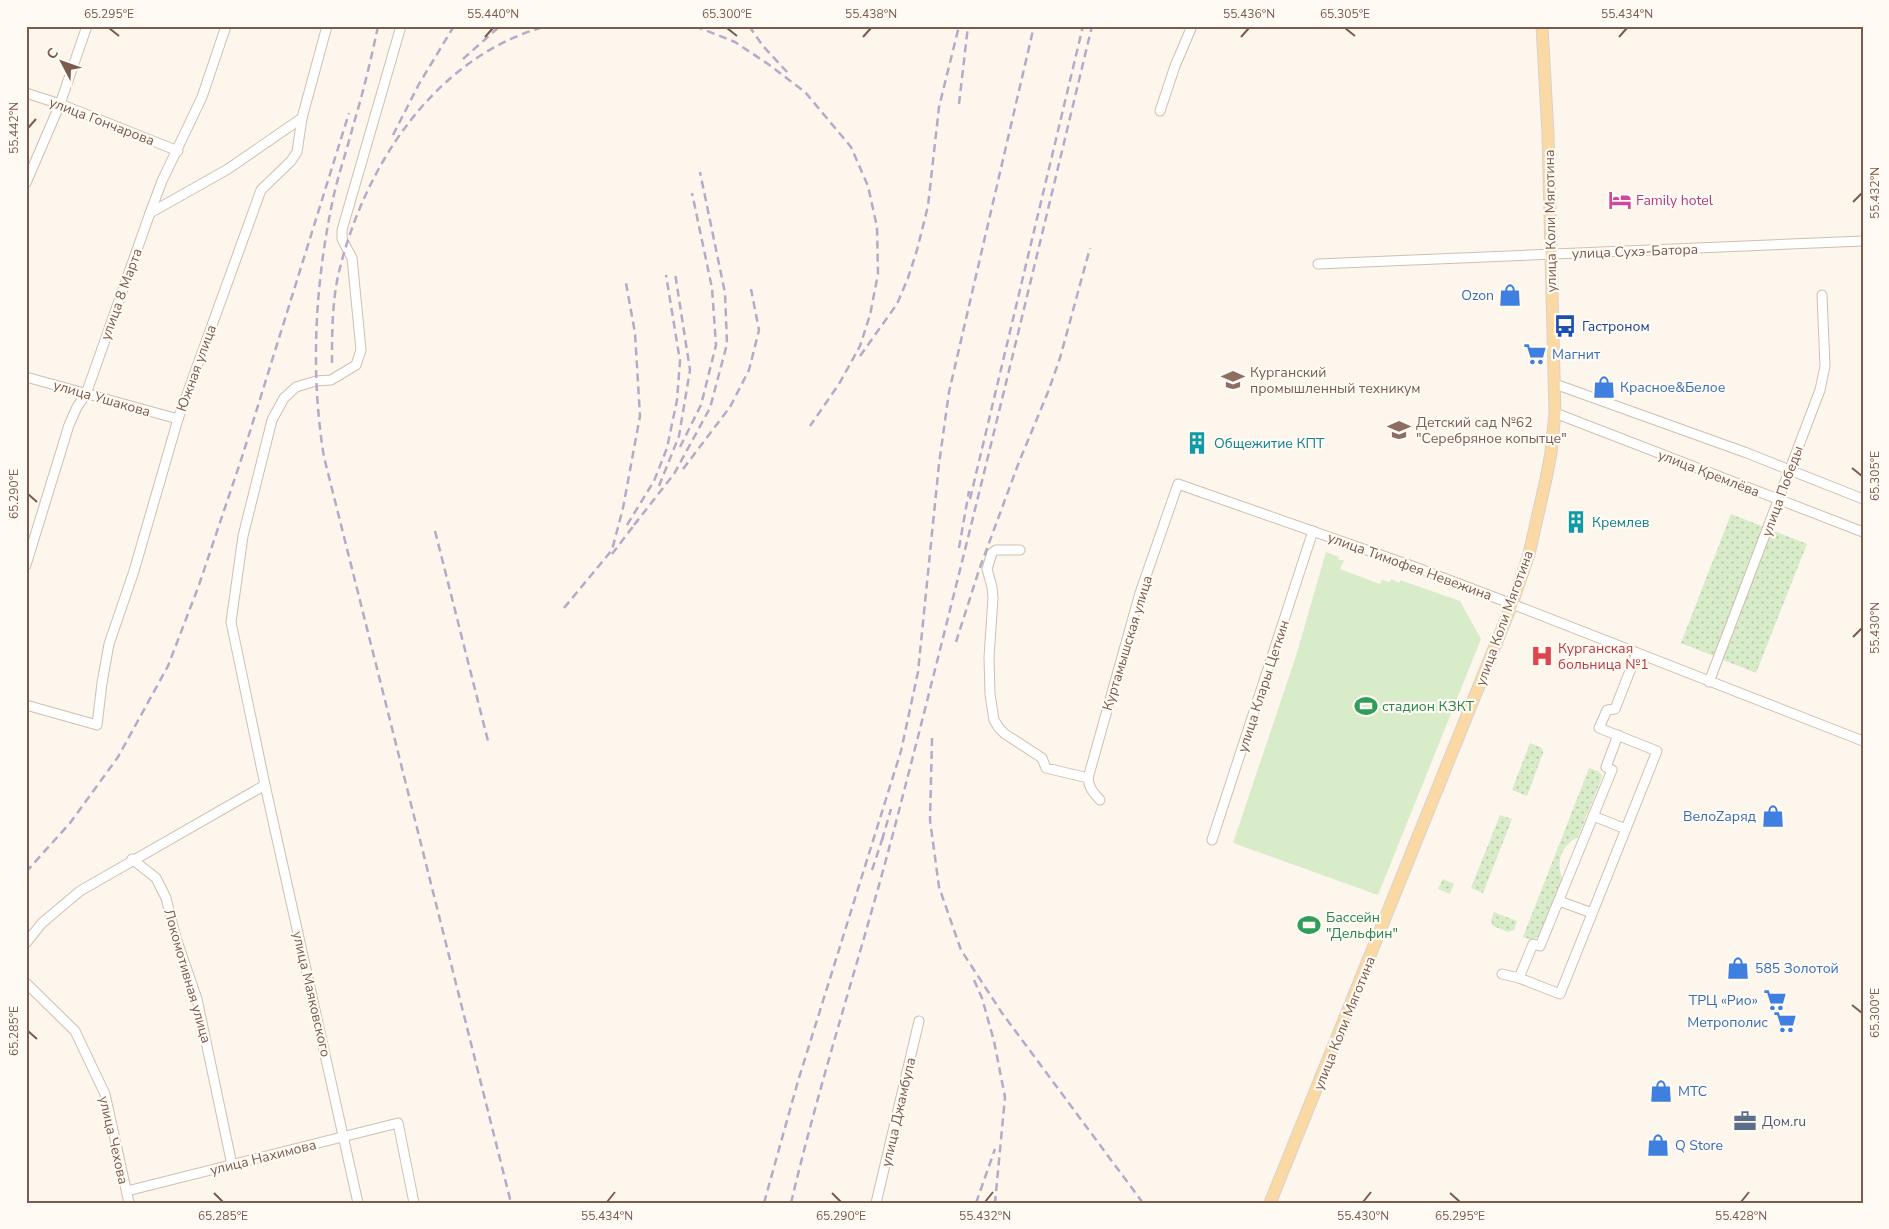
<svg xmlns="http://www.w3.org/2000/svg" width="1889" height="1229" viewBox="0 0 1889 1229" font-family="'Nunito Sans',sans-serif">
	<defs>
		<pattern id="park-dots" width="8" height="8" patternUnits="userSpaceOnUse" patternTransform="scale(1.25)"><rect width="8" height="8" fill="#d8ecc9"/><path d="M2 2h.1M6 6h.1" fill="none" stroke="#b4c2a5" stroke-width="1.8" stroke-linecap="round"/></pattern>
	</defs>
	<rect width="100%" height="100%" fill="#fdf6ec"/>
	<g fill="url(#park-dots)">
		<polygon points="1731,514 1807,544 1756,673 1681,643"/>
		<polygon points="1530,743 1542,748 1543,753 1527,796 1512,790"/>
		<path d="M1589,768L1598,771L1602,775L1601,780L1578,837C1561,846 1556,861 1562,878L1541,935L1532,940L1523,937Z"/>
		<polygon points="1500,815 1512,819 1483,893 1471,888"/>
		<polygon points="1443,879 1454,884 1450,894 1438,889"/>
		<polygon points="1494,912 1517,921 1514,930 1508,932 1493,926 1491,921"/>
	</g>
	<polygon fill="#d8ecc9" points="1326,552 1339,557 1338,560 1344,560 1340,569 1380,584 1382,580 1390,582 1391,579 1399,583 1400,580 1460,601 1481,639 1378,895 1233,843 1296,656"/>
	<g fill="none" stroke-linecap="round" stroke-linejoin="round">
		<defs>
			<g id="minor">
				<polyline points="26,93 60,104 178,151"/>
				<polyline points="1160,111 1175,66 1192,26"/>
				<polyline points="26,183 60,104 87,26"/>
				<polyline points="150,213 228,169 302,118"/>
				<polyline points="1318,264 1863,241"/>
				<polyline points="26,377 178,419"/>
				<polyline points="1555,384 1747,453 1863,499"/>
				<polyline points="1555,413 1863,532"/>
				<polyline points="1020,550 996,550 992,553 987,569 992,587 993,598 989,657 990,694 994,720 999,728 1005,734 1042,758 1046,768 1088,778"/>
				<polyline points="26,565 69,425 77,407 86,394 150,213 162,181 202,97 226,26"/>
				<polyline points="1709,682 1820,390 1825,366 1822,295"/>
				<polyline points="26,705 97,725 102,683 109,644 134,571 178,419 261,190 291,161 297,152 302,118 327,26"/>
				<polyline points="265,785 358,1203"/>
				<path d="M1100,800C1093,792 1089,788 1088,778L1140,593L1178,484L1412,566L1512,604L1863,741"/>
				<polyline points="1593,816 1626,829"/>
				<polyline points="1212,840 1313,531"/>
				<polyline points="132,859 156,878 166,898 176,938 197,999 232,1165"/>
				<polyline points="1559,901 1592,913"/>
				<polyline points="26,943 42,923 80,891 265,785 231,622 243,536 272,420 284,398 296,387 316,381 331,380 356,365 361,350 352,258 342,239 342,230 401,26"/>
				<polyline points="1502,974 1519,978 1560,994 1657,751 1599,728 1607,710 1615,709 1637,653"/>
				<polyline points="1519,978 1533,944 1540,946 1612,770 1606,767 1618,735"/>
				<polyline points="26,983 75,1031 105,1094 129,1203"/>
				<polyline points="127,1191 398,1123 414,1203"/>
				<polyline points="876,1203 919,1021"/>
			</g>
			<polyline id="major" points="1270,1203 1512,604 1529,554 1546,479 1551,453 1555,413 1548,134 1542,26"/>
		</defs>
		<use href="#minor" stroke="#d1beb0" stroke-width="11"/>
		<use href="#major" stroke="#dad1cd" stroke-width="13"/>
		<use href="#minor" stroke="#fff" stroke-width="9"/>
		<use href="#major" stroke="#fbd9a5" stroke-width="11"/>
		<g stroke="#b9a8c9" stroke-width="2.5" stroke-dasharray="8 5" stroke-linecap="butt">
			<path d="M378,26C371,60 363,93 353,126C347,150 338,175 333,199C315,284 310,372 324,457L511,1203"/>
			<polyline points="695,26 735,42 768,64 805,92 851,147 868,186 877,227 878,274 870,315 860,346 839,384 810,426"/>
			<polyline points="749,26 763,46 787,72"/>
			<polyline points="463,59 500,26"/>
			<polyline points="959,104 968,26"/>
			<polyline points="393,135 419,84 454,26"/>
			<polyline points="860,356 897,304 908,278 917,250 928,206 939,107 959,26"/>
			<path d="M332,363C332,334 332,305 338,276C363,168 434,56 547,26"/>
			<polyline points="680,447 701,405 716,345 712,288 692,193"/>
			<polyline points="683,469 730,407 749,370 759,330 751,289"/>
			<polyline points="659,486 679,436 690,370 675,273"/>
			<polyline points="970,499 1083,26"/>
			<polyline points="627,525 654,481 667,448 677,400 680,361 666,275"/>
			<polyline points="634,525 674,474 710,408 727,344 725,293 700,172"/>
			<polyline points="435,531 488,741"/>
			<polyline points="959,548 969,491"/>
			<polyline points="612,554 638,520"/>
			<polyline points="564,608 612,550 623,508 640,416 635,333 626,283"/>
			<polyline points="956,642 979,570 1019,462 1048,392 1060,358 1090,248"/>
			<polyline points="932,738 930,820 939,887 961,950 1002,1013 1143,1203"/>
			<polyline points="882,840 891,809"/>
			<polyline points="872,870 884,834"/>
			<polyline points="26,872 70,823 118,757 168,666 199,585 242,457 349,113"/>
			<polyline points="974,980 982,998 994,1041 1005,1097 995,1203"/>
			<polyline points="764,1203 798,1081 901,751 918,672 939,464 949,392 1034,26"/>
			<path d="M791,1203C821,1076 862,952 895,826C964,560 1028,293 1092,26"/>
			<polyline points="976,1203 995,1149"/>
		</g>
	</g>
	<path fill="none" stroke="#7a5c4d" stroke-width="2" d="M109,28L119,36M727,28L737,36M1345,28L1355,36M485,37L493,28M863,37L871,28M1241,37L1249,28M1619,37L1627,28M28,128L36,119M1853,202L1862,193M1852,468L1862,476M28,494L37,502M1853,637L1862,628M1852,1005L1862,1013M28,1031L37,1039M214,1193L223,1202M832,1193L841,1202M1450,1193L1460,1202M607,1202L615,1192M985,1202L993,1192M1363,1202L1371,1192M1741,1202L1749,1192"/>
	<defs>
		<symbol id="hotel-bare" viewBox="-9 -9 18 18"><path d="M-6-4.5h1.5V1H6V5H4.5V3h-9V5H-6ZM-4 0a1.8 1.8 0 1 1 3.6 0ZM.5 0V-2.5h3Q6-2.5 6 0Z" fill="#d1479c" stroke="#fffaf3" stroke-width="2.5" paint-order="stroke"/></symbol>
		<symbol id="shop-bare" viewBox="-9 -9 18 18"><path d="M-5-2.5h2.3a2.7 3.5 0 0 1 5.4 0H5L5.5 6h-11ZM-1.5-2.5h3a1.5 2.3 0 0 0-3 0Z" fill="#3f7fe0" stroke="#fffaf3" stroke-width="2.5" paint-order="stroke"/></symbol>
		<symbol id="bus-bare" viewBox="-9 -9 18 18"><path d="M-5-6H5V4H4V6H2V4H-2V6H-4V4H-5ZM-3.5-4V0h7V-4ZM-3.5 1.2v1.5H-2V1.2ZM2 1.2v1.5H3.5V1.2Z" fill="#1a4fb4" stroke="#fffaf3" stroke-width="2.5" paint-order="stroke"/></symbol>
		<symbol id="supermarket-bare" viewBox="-9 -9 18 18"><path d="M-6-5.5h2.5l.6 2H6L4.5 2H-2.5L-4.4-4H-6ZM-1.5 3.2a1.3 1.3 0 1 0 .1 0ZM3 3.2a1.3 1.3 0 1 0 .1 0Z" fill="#3f7fe0" stroke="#fffaf3" stroke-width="2.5" paint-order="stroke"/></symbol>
		<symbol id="university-bare" viewBox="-9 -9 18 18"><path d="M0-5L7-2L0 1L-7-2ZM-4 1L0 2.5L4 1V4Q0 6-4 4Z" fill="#8d6e63" stroke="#fffaf3" stroke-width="2.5" paint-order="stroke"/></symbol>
		<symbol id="school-bare" viewBox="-9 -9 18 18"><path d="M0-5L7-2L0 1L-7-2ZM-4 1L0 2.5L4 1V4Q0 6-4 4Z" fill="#8d6e63" stroke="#fffaf3" stroke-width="2.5" paint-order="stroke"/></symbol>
		<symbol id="building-bare" viewBox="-9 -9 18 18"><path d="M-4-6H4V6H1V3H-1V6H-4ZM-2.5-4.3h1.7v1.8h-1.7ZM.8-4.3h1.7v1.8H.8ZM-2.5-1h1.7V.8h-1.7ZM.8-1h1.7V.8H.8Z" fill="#0f9aa8" stroke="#fffaf3" stroke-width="2.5" paint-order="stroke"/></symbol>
		<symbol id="hospital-bare" viewBox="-9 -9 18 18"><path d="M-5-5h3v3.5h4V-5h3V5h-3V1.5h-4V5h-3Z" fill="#e0444e" stroke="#fffaf3" stroke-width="2.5" paint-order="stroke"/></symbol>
		<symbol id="stadium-bare" viewBox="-9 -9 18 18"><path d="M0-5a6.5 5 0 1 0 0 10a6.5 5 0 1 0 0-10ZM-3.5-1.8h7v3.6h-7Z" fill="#2e9e5b" stroke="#fffaf3" stroke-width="2.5" paint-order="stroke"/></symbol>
		<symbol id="office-bare" viewBox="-9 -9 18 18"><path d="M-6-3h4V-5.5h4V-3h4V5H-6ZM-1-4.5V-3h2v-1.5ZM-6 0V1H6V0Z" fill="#5c6f8a" stroke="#fffaf3" stroke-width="2.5" paint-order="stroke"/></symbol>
	</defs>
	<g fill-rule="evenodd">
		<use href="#hotel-bare" x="1604" y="184" width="32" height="32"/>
		<use href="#shop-bare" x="1494" y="279" width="32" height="32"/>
		<use href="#bus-bare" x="1549" y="310" width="32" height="32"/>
		<use href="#supermarket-bare" x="1519" y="338" width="32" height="32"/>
		<use href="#university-bare" x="1217" y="364" width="32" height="32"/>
		<use href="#shop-bare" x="1588" y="371" width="32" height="32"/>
		<use href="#school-bare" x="1383" y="414" width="32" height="32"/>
		<use href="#building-bare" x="1181" y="427" width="32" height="32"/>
		<use href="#building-bare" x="1560" y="506" width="32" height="32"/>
		<use href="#hospital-bare" x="1526" y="640" width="32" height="32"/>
		<use href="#stadium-bare" x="1350" y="690" width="32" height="32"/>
		<use href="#shop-bare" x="1757" y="800" width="32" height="32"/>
		<use href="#stadium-bare" x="1293" y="909" width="32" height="32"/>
		<use href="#shop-bare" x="1722" y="952" width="32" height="32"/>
		<use href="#supermarket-bare" x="1759" y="984" width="32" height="32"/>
		<use href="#supermarket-bare" x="1769" y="1006" width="32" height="32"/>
		<use href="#shop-bare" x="1645" y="1075" width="32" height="32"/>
		<use href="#office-bare" x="1729" y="1105" width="32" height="32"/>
		<use href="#shop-bare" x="1642" y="1129" width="32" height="32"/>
	</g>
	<g text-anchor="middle" stroke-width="4.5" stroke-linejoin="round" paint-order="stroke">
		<g font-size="14" fill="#7a5c4d" stroke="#fffaf3">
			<text transform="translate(102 121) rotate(21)" y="5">улица Гончарова</text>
			<text transform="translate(1550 221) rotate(-91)" y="5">улица Коли Мяготина</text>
			<text transform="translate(1635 251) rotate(-2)" y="5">улица Сухэ-Батора</text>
			<text transform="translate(121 294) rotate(-70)" y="5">улица 8 Марта</text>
			<text transform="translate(196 368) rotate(-70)" y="5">Южная улица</text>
			<text transform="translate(102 398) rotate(16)" y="5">улица Ушакова</text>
			<text transform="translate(1709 473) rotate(21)" y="5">улица Кремлёва</text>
			<text transform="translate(1782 491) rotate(-70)" y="5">улица Победы</text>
			<text transform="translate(1410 566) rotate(20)" y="5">улица Тимофея Невежина</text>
			<text transform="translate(1504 618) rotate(-70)" y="5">улица Коли Мяготина</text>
			<text transform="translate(1127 643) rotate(-73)" y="5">Куртамышская улица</text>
			<text transform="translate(1263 686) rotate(-72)" y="5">улица Клары Цеткин</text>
			<text transform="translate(188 976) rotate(74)" y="5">Локомотивная улица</text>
			<text transform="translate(312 994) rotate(77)" y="5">улица Маяковского</text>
			<text transform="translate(1344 1023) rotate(-68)" y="5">улица Коли Мяготина</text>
			<text transform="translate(898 1112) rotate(-77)" y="5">улица Джамбула</text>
			<text transform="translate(114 1140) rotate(77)" y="5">улица Чехова</text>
			<text transform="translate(263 1157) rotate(-14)" y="5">улица Нахимова</text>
		</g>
		<g font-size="14" fill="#b23c85" stroke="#fffaf3" text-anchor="start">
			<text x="1636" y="205">Family hotel</text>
		</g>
		<g font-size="14" fill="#366cbe" stroke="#fffaf3" text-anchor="start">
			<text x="1494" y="300" text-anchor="end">Ozon</text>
			<text x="1552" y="359">Магнит</text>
			<text x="1620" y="392">Красное&amp;Белое</text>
			<text x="1756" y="821" text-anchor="end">ВелоZаряд</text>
			<text x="1755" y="973">585 Золотой</text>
			<text x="1758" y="1005" text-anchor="end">ТРЦ «Рио»</text>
			<text x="1768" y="1027" text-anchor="end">Метрополис</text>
			<text x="1678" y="1096">МТС</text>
			<text x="1675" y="1150">Q Store</text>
		</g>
		<g font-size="14" fill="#164399" stroke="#fffaf3" text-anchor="start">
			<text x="1582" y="331">Гастроном</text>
		</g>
		<g font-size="14" fill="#785e54" stroke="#fffaf3" text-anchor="start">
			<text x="1250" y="377">Курганский<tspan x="1250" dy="16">промышленный техникум</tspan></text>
			<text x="1416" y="427">Детский сад №62<tspan x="1416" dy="16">"Серебряное копытце"</tspan></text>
		</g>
		<g font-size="14" fill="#0d838f" stroke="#fffaf3" text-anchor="start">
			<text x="1214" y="448">Общежитие КПТ</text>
			<text x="1592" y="527">Кремлев</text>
		</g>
		<g font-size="14" fill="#be3a42" stroke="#fffaf3" text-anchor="start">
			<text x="1558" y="653">Курганская<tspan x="1558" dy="16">больница №1</tspan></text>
		</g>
		<g font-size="14" fill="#27864d" stroke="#fffaf3" text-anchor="start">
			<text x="1382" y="711">стадион КЗКТ</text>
			<text x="1326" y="922">Бассейн<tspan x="1326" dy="16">"Дельфин"</tspan></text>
		</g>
		<g font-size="14" fill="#4e5e75" stroke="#fffaf3" text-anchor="start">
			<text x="1762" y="1126">Дом.ru</text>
		</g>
	</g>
	<rect width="1889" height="1229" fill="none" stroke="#fffaf3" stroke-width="55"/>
	<g transform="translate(62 62) rotate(311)" stroke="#fffaf3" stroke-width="4" paint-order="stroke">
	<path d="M0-4L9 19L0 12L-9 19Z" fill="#7a5c4d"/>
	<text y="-8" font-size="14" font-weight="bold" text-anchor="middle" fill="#7a5c4d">С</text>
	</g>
	<rect x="28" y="28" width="1834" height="1174" fill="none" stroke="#7a5c4d" stroke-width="2"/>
	<g font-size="12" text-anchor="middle" fill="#7a5c4d">
		<text x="109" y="18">65.295°E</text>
		<text x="493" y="18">55.440°N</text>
		<text x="727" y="18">65.300°E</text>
		<text x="871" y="18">55.438°N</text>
		<text x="1249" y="18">55.436°N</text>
		<text x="1345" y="18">65.305°E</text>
		<text x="1627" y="18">55.434°N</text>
		<text transform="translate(14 128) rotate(-90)" y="4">55.442°N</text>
		<text transform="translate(1875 193) rotate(-90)" y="4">55.432°N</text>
		<text transform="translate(1875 476) rotate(-90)" y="4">65.305°E</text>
		<text transform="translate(14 494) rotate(-90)" y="4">65.290°E</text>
		<text transform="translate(1875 628) rotate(-90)" y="4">55.430°N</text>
		<text transform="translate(1875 1013) rotate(-90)" y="4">65.300°E</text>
		<text transform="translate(14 1031) rotate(-90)" y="4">65.285°E</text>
		<text x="223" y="1220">65.285°E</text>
		<text x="607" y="1220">55.434°N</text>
		<text x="841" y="1220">65.290°E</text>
		<text x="985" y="1220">55.432°N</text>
		<text x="1363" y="1220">55.430°N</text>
		<text x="1460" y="1220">65.295°E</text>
		<text x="1741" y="1220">55.428°N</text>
	</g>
</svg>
